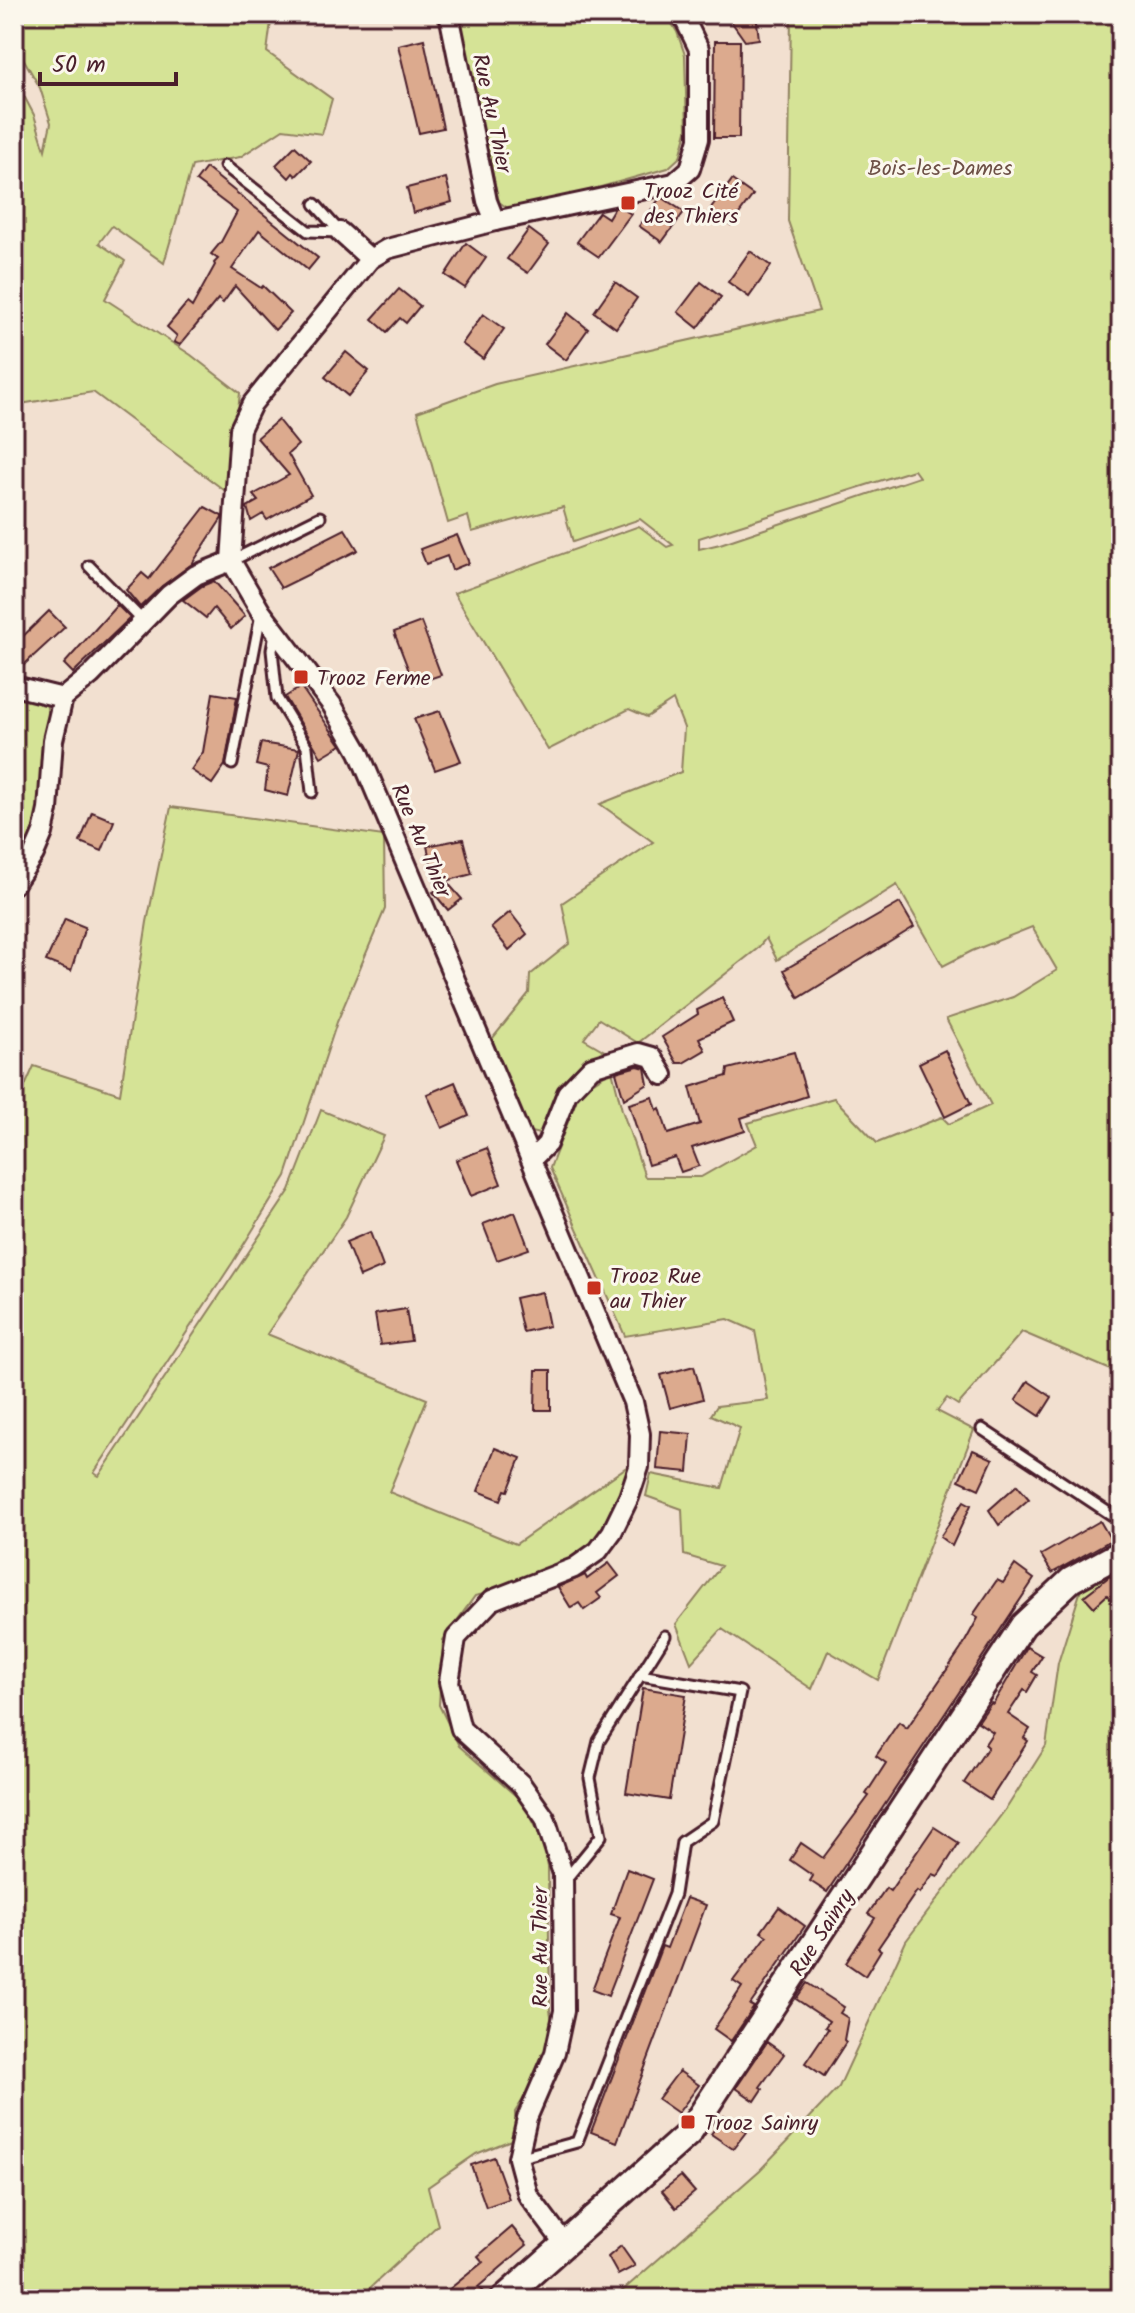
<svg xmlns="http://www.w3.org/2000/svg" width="1135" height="2313" viewBox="0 0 1135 2313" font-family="Kalam,sans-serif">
	<rect width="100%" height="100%" fill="#f2e0d0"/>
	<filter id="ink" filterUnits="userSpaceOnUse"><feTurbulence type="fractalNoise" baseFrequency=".0125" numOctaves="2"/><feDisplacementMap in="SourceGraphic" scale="16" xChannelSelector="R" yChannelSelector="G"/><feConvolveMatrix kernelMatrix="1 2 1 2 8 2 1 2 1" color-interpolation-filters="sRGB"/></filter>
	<g filter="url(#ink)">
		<g fill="#d5e396" stroke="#908160" stroke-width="2" fill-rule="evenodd">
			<polygon points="14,14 272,14 267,52 332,99 322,134 283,129 240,157 192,166 164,263 112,226 99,243 125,261 105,299 191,355 240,393 228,493 93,392 14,405 14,77 34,115 45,150 51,123 40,88 14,42"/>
			<polygon points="456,14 666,14 677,32 685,55 687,131 680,157 668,168 530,207 509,209 499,202"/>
			<path d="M791,14H1121V1371L1118,1373L1022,1332L958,1405L947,1398L937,1411L974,1430L878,1680L828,1651L812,1689L722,1629L691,1663L676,1624L721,1566L684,1555L682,1509L646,1496L651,1474L722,1488L740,1428L711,1415L717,1406L768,1400L755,1331L728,1319L625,1336L550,1168L580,1091L612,1070L622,1110L645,1177H701L757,1145L748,1123L834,1098L877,1143L942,1117L949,1124L991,1105L946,1019L1013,997L1057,970L1032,927L972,951L943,966L897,885L777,960L766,938L757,949L638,1043L599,1019L584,1039L608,1053L570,1076L544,1135L526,1131L492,1039L529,993L530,975L570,943L562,903L653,842L600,804L681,772L684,728L673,700L647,717L629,709L548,750L454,593L639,526L667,547L673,545L640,519L573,542L563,507L472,532L468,516L448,523L417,412L495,384L819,311L788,221ZM914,470L919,477L720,544L699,549V538Z"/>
			<polygon points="14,695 46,701 58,782 14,881"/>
			<polygon points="171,807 384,836 385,909 337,1022 286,1176 233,1262 94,1473 99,1476 290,1190 321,1110 384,1136 346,1217 267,1334 427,1399 389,1492 516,1544 631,1464 629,1478 587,1555 512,1588 475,1596 443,1640 439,1705 459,1746 524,1803 543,1841 548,1867 550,2010 554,2033 543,2068 515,2112 516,2138 476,2154 428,2187 438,2225 358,2299 14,2299 14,1111 34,1066 120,1094 147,922"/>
			<polygon points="1121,1564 1121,2299 613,2299 760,2170 839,2087 906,1941 1008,1806 1046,1746 1058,1663 1083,1583"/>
		</g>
		<g fill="#dcaa8e" stroke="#4a1f2b" stroke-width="2">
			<polygon points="726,14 756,14 759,39 745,41"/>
			<polygon points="424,39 443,128 419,133 398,45"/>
			<polygon points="715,41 740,41 739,138 714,138"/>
			<polygon points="295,146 311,161 296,176 293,173 289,178 276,165"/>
			<polygon points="206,168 318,258 308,270 259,230 232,269 261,288 263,286 291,313 275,330 235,286 223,303 218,299 180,345 174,342 177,336 167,327 187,303 192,307 215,265 214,263 218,259 211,254 221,242 237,212 196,181"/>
			<polygon points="446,178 452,202 413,213 407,188"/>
			<polygon points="732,180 753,195 731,225 710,210"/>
			<polygon points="660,198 663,198 684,212 662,242 639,226"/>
			<polygon points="619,207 631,214 599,257 577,242 599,212 608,218 614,208"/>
			<polygon points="529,229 549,244 528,273 507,259"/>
			<polygon points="466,243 486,258 465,288 445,275"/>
			<polygon points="750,251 771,266 749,297 728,282"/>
			<polygon points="615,282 637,298 616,328 594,312"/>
			<polygon points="701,282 721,297 698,328 678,312"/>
			<polygon points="399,289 420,306 406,323 400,318 387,332 372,319"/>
			<polygon points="568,313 588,329 566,360 545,344"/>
			<polygon points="483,314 504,329 483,359 462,344"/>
			<polygon points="346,352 369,371 348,396 325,377"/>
			<polygon points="278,420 298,445 288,454 311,495 267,520 263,514 251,521 247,507 258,501 253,495 289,475 257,438"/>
			<polygon points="205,507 222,516 222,518 192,564 162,586 140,607 126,590 142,573 149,579"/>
			<polygon points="345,529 358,550 281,588 268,568"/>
			<polygon points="457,535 469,563 452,570 447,556 426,564 420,549"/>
			<polygon points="214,581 245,616 231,629 214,608 206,618 183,600 202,586"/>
			<polygon points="117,605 130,618 73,673 64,664"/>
			<polygon points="49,611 65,627 14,674 14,645"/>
			<polygon points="421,622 441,675 414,684 394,632"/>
			<polygon points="301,687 341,745 321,757 285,697"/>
			<polygon points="213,693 237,697 225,765 212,784 191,770 203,752"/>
			<polygon points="440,711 461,761 435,770 414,719"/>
			<polygon points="261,743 299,749 288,796 265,790 268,768 256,765"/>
			<polygon points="92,812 114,821 102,851 80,842"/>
			<polygon points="463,839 472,874 446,881 462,899 448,910 433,892 437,890 427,846"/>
			<polygon points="900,903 914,927 799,998 784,970"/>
			<polygon points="510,912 527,934 509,950 491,928"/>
			<polygon points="65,919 85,927 71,971 46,961"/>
			<polygon points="722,998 733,1022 699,1038 705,1050 683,1063 677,1063 662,1037 698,1014 697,1010"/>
			<polygon points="945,1050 971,1104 945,1117 919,1063"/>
			<polygon points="794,1052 807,1096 741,1118 745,1131 692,1148 699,1166 681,1172 675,1157 648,1165 629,1104 653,1097 657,1110 660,1108 668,1134 700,1124 690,1087 727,1076 728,1069"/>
			<polygon points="638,1066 645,1068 648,1084 624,1099 616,1072"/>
			<polygon points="455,1082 469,1116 442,1128 427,1094"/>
			<polygon points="487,1148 501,1184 471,1196 456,1160"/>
			<polygon points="515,1212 529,1249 497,1260 483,1224"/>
			<polygon points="370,1232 383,1267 360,1277 346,1242"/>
			<polygon points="542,1292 549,1326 523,1332 515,1298"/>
			<polygon points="406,1309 411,1341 380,1345 375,1314"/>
			<polygon points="694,1366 703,1399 670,1408 661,1375"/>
			<polygon points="536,1370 551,1370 551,1410 535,1410"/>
			<polygon points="1028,1381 1052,1397 1040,1416 1016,1400"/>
			<polygon points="660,1431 691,1434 688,1472 657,1469"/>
			<polygon points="495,1448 521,1458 508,1491 505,1490 501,1500 478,1491"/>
			<polygon points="973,1450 993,1459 979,1489 959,1480"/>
			<polygon points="1017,1485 1029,1499 999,1525 989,1510"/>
			<polygon points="964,1501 971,1505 952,1546 940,1537"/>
			<polygon points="1100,1521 1111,1540 1052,1573 1041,1555"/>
			<polygon points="609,1563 619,1576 597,1593 601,1598 584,1610 579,1603 571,1608 558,1587 585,1575 587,1579"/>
			<polygon points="1015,1565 1034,1579 827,1892 810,1881 813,1876 790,1860 801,1843 823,1858 869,1796 866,1794 886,1763 876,1756 899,1722 907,1728 961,1649 978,1618 973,1615 997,1580 1003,1583"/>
			<polygon points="1110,1576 1121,1587 1121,1592 1112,1601 1107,1595 1094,1607 1084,1596"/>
			<polygon points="1027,1647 1042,1656 1032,1672 1037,1675 1027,1692 1024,1690 1008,1714 1030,1729 1024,1738 1028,1741 990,1800 964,1783 988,1747 985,1744 993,1732 978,1722 991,1703 993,1704"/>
			<polygon points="643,1688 686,1695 669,1800 626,1793"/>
			<polygon points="934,1827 959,1843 938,1876 933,1874 920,1893 917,1891 878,1948 881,1950 865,1976 846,1963 875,1918 868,1914 886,1888 890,1891"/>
			<polygon points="627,1869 653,1879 608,1996 592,1990 620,1917 611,1914"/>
			<polygon points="686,1898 706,1905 617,2142 591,2132 662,1946 667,1948"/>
			<polygon points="779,1907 805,1926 750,2005 754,2007 731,2041 714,2029 742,1987 733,1981 767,1936 761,1932"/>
			<polygon points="807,1983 844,2007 840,2013 848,2018 844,2040 846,2042 824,2076 805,2063 828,2029 825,2027 829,2021 796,1999"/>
			<polygon points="767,2042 784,2054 760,2087 763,2089 755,2101 736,2088"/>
			<polygon points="679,2071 699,2085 678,2113 658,2099"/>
			<polygon points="724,2116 746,2132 733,2149 711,2134"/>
			<polygon points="494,2157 509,2199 486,2207 471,2165"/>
			<polygon points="681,2176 695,2192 676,2208 662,2191"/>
			<polygon points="512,2227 527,2245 478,2287 483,2292 475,2299 437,2299 483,2262 478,2256"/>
			<polygon points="621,2246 635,2266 618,2275 608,2257"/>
		</g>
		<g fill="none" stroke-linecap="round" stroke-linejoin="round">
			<defs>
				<g id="service">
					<polyline points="225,166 308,231 340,232"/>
					<polyline points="315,204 340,232"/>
					<polyline points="231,561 320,517"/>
					<polyline points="89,566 142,620"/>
					<polyline points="275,633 272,650 277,698 307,747 312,792"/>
					<polyline points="232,764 261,614"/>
					<polyline points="982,1429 1121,1521"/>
					<polyline points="566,1879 601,1836 590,1778 599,1741 665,1636"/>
					<polyline points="518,2158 577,2142 674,1894 682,1842 713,1821 740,1692 640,1675"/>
				</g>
				<g id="minor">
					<polyline points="449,14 487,201 495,221"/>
					<polyline points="340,232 370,259"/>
					<polyline points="14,686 63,698"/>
					<polyline points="14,884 34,854 43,833 48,810 53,740 63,698 91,675 169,595 196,575 231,561"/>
					<polyline points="532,1159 547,1144 567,1093 592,1067 638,1053 652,1057 663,1075"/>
					<polyline points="564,2243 528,2195 518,2158 527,2118 555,2053 564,2011 563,1874 545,1818 521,1784 461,1729 449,1682 456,1638 492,1600 574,1568 598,1551 612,1532 629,1497 639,1467 640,1434 633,1402 359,752 332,705 261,612 231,561 240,429 252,404 370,259 387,249 495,221 674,183 690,169 699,139 699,49 682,14"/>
				</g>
				<polyline id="tertiary" points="503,2299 689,2133 1023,1625 1071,1580 1121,1553"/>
			</defs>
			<use href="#service" stroke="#4a1f2b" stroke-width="15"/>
			<use href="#minor" stroke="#4a1f2b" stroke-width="24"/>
			<use href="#tertiary" stroke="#4a1f2b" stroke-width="30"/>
			<use href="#service" stroke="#fbf7ec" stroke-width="9"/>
			<use href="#minor" stroke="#fbf7ec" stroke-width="18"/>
			<use href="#tertiary" stroke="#fbf7ec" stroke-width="24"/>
		</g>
	</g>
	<g fill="#c8321e" stroke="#fbf7ec" stroke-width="3">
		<rect x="620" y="195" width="16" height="16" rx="4"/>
		<rect x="293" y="669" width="16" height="16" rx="4"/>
		<rect x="586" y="1280" width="16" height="16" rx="4"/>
		<rect x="680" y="2114" width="16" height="16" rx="4"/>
	</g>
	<g text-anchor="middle" stroke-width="6" stroke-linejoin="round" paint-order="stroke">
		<g font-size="22" fill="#4a1f2b" stroke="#fbf7ec">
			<text transform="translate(493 113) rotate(78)" y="8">Rue Au Thier</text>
			<text transform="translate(422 840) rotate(67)" y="8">Rue Au Thier</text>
			<text transform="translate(821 1932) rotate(-57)" y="8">Rue Sainry</text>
			<text transform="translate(539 1947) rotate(-90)" y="8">Rue Au Thier</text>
		</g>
		<g font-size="22" fill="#6d5046" stroke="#fbf7ec">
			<text x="940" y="175">Bois-les-Dames</text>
		</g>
		<g font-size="22" fill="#4a1f2b" stroke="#fbf7ec" text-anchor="start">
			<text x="644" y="198">Trooz Cité<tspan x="644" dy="25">des Thiers</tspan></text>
			<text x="317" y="685">Trooz Ferme</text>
			<text x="610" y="1283">Trooz Rue<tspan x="610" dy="25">au Thier</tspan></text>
			<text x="704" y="2130">Trooz Sainry</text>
		</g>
	</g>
	<rect width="1135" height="2313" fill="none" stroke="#fbf7ec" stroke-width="48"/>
	<rect x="24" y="24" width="1087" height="2265" fill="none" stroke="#4a1f2b" stroke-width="3" filter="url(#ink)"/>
	<path d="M40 72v12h136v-12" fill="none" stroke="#4a1f2b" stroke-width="4"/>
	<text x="52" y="72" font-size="24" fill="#4a1f2b" stroke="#fbf7ec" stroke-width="6" paint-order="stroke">50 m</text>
</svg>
